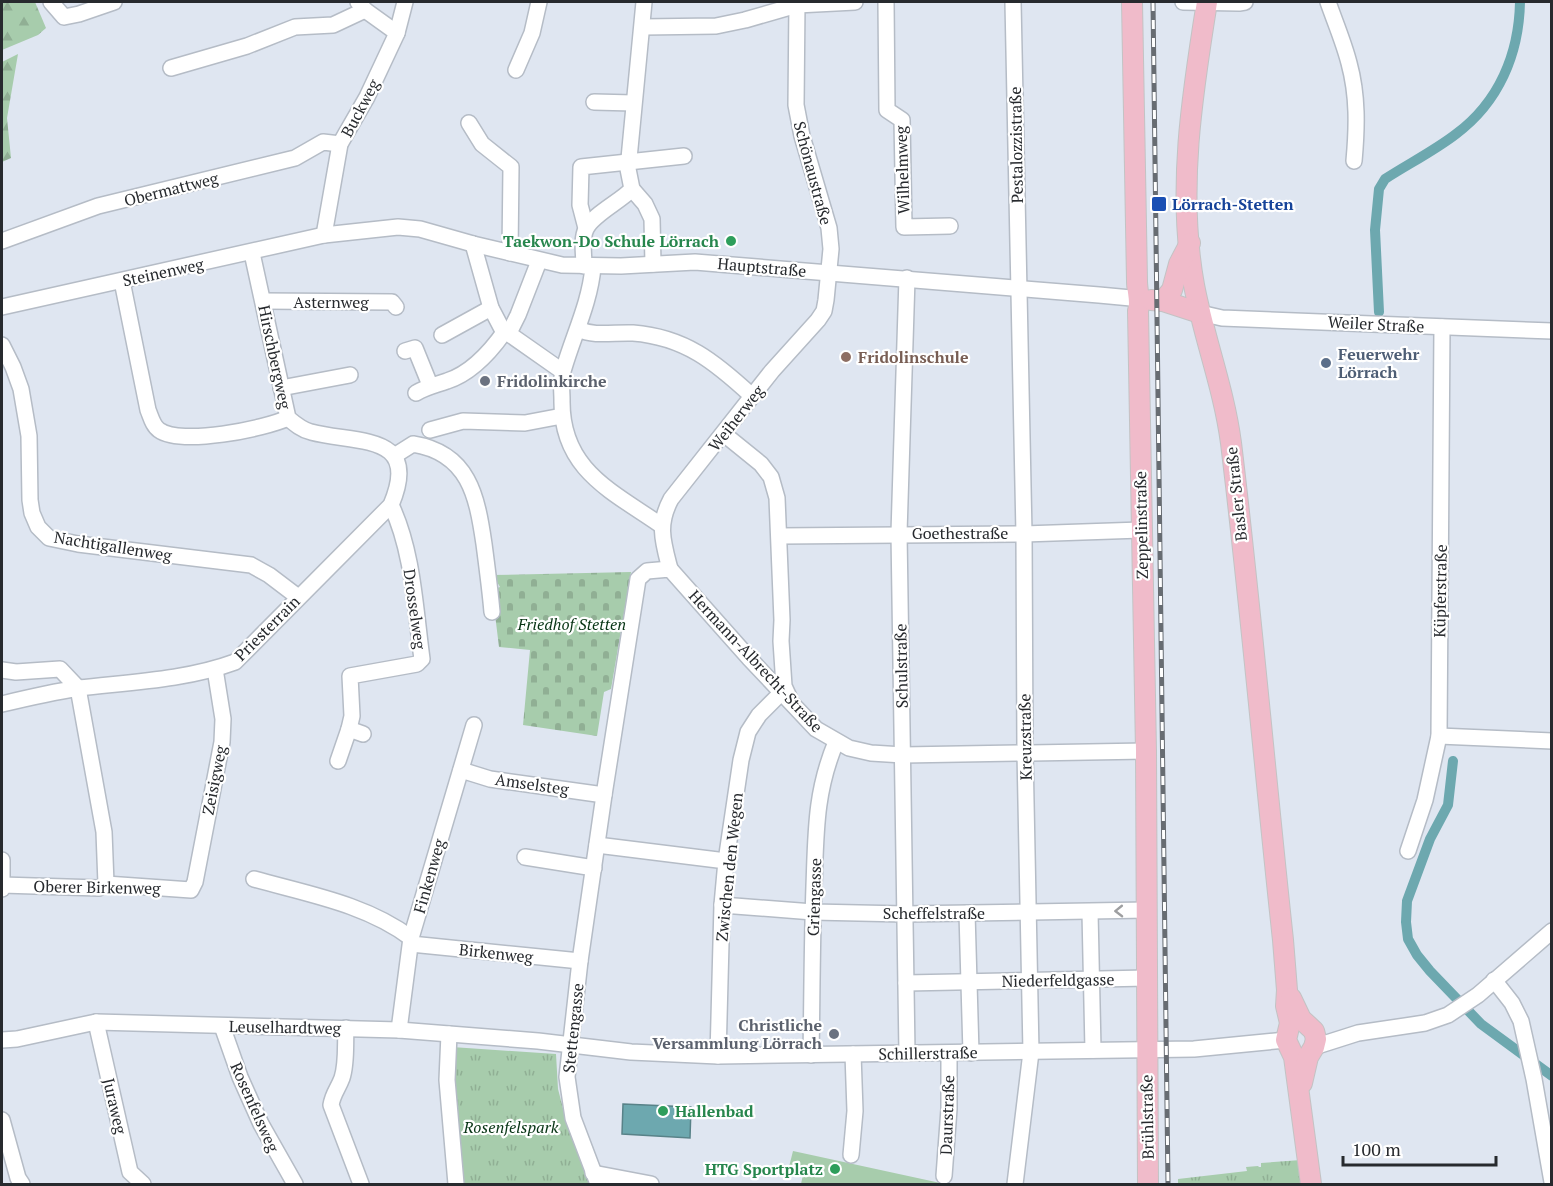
<svg xmlns="http://www.w3.org/2000/svg" width="1553" height="1186" viewBox="0 0 1553 1186" font-family="'PT Serif',serif">
	<defs>
		<pattern id="forest-firs" width="22" height="20" patternUnits="userSpaceOnUse" patternTransform="scale(1.5)"><rect width="22" height="20" fill="#a7ccac"/><path d="M5 1l3.5 6h-7zM16 11l3.5 6h-7z" fill="#90af94"/></pattern>
		<pattern id="cemetery-stones" width="16" height="16" patternUnits="userSpaceOnUse" patternTransform="scale(1.5)"><rect width="16" height="16" fill="#a7ccac"/><path d="M2 7V4a2 2 0 0 1 4 0v3zM10 15v-3a2 2 0 0 1 4 0v3z" fill="#90af94"/></pattern>
		<pattern id="park-tufts" width="24" height="20" patternUnits="userSpaceOnUse" patternTransform="scale(1.5)"><rect width="24" height="20" fill="#a7ccac"/><path d="M3 7l-1-3M5 7V3M7 7l1-3M15 17l-1-3M17 17v-4M19 17l1-3" fill="none" stroke="#90af94"/></pattern>
	</defs>
	<rect width="100%" height="100%" fill="#dfe6f1"/>
	<polygon fill="#a7ccac" points="793,1151 945,1184 801,1184 804,1170 789,1167"/>
	<g fill="url(#forest-firs)">
		<polygon points="2,2 35,2 46,28 38,35 2,50"/>
		<polygon points="18,54 7,118 11,158 2,162 2,62"/>
	</g>
	<polygon fill="url(#cemetery-stones)" points="631,572 611,689 604,692 597,736 523,725 530,650 499,647 492,590 500,587 493,575"/>
	<g fill="url(#park-tufts)">
		<polygon points="452,1047 556,1054 558,1089 566,1120 591,1184 456,1184"/>
		<polygon points="1301,1160 1304,1184 1178,1184 1178,1179 1247,1171 1246,1167 1258,1166 1259,1167 1261,1167 1261,1163"/>
	</g>
	<polygon fill="#6da8af" stroke="#588288" stroke-width="1.5" points="623,1104 691,1107 690,1138 622,1134"/>
	<g fill="none" stroke-linecap="round" stroke-linejoin="round">
		<g stroke="#6da8af" stroke-width="10">
			<path d="M1379,312L1375,230L1379,189L1385,179C1408,164 1434,151 1456,134C1499,102 1519,54 1520,2"/>
			<polyline points="1453,761 1448,805 1430,839 1407,901 1406,922 1408,939 1417,955 1430,971 1481,1024 1552,1076"/>
		</g>
		<defs>
			<g id="minor">
				<polyline points="51,2 64,17 79,14 114,2"/>
				<polyline points="644,2 628,169 632,189 645,204 652,219 653,264"/>
				<polyline points="886,2 887,110 902,120 904,227 950,226"/>
				<polyline points="1013,2 1024,534 1025,752 1031,1052 1015,1184"/>
				<polyline points="1183,2 1239,3 1245,2"/>
				<path d="M1328,2C1335,22 1344,43 1349,63C1358,96 1357,128 1354,161"/>
				<polyline points="643,27 716,26 745,20 797,5 855,2"/>
				<polyline points="397,33 405,2"/>
				<polyline points="171,68 247,46 295,27 333,25 365,10"/>
				<polyline points="516,70 532,33 539,2"/>
				<polyline points="594,102 633,103"/>
				<polyline points="469,123 482,144 511,167 510,253"/>
				<polyline points="586,228 580,205 581,167 684,156"/>
				<polyline points="324,235 340,144 367,97 397,33 365,10 358,2"/>
				<polyline points="2,241 98,206 295,158 323,142 340,144"/>
				<polyline points="473,244 491,308 502,329 562,371"/>
				<path d="M584,266C584,255 581,239 586,229C592,215 621,201 632,189"/>
				<path d="M593,267C590,302 574,334 564,368C560,378 562,390 562,400C561,470 612,491 662,526"/>
				<path d="M122,281L148,410C151,417 153,426 159,430C181,446 264,429 288,418"/>
				<polyline points="263,301 392,302 396,307"/>
				<polyline points="2,307 324,235 398,227 420,229 473,244 562,265 621,266 695,262 1099,295 1131,298 1141,304"/>
				<polyline points="1200,313 1222,318 1552,331"/>
				<path d="M578,329C595,337 614,332 633,333C685,337 715,362 752,396"/>
				<polyline points="509,333 518,315 539,261"/>
				<polyline points="442,335 491,308"/>
				<polyline points="2,345 13,367 21,389 29,436 30,500 32,513 38,527 49,538 78,544 251,565 269,575 298,597"/>
				<polyline points="405,351 415,348 430,385"/>
				<polyline points="281,388 350,375"/>
				<path d="M416,393C426,387 436,385 447,381C472,373 491,351 505,331"/>
				<polyline points="430,430 463,421 525,423 562,416"/>
				<polyline points="724,434 761,464 771,477 777,498 782,620 781,641 784,686 789,697"/>
				<path d="M394,456L413,444C469,453 477,496 484,544C487,567 490,589 492,612"/>
				<polyline points="780,536 1024,534 1141,530"/>
				<path d="M670,569C663,542 657,525 671,499L772,371L818,320L824,311L826,300L831,249L829,228L802,136L796,105L797,2"/>
				<polyline points="2,670 16,672 60,669 78,688 104,832 106,884"/>
				<path d="M2,704C27,698 53,692 79,688C131,682 186,680 235,662L391,505C422,432 356,444 311,432C302,430 295,424 288,418L252,253"/>
				<path d="M363,734L349,729L352,716L350,676L417,664L422,659C415,608 413,551 391,505"/>
				<polyline points="1439,736 1552,741"/>
				<polyline points="338,761 349,729"/>
				<polyline points="461,770 490,779 604,795"/>
				<polyline points="597,845 726,861"/>
				<polyline points="1408,851 1425,800 1439,736 1442,327"/>
				<polyline points="525,857 594,868"/>
				<polyline points="2,860 2,889"/>
				<path d="M254,879C307,894 366,904 411,938"/>
				<polyline points="2,885 99,888 106,884 191,890 195,882 222,742 223,719 215,669"/>
				<polyline points="722,905 813,912 905,914 1147,910"/>
				<polyline points="1090,912 1093,1050"/>
				<polyline points="967,913 971,1053"/>
				<polyline points="411,944 580,961"/>
				<polyline points="1494,980 1512,1003 1521,1021 1534,1079 1552,1182"/>
				<polyline points="906,983 1147,978"/>
				<polyline points="96,1022 130,1172 143,1184"/>
				<polyline points="222,1026 240,1077 261,1124 295,1184"/>
				<path d="M346,1028C345,1044 347,1063 342,1078C338,1089 333,1093 331,1105L361,1184"/>
				<polyline points="399,1030 411,938 474,725"/>
				<polyline points="449,1034 447,1080 456,1184"/>
				<polyline points="2,1040 17,1039 96,1022 399,1030 538,1041 631,1052 718,1056 1194,1049 1286,1040"/>
				<polyline points="1314,1047 1358,1033 1425,1023 1448,1015 1478,995 1552,931"/>
				<polyline points="907,1053 899,533 907,278"/>
				<path d="M811,1055C812,999 812,942 814,886C816,833 815,792 836,742"/>
				<polyline points="718,1056 722,905 726,861 741,760 748,732 759,715 782,692"/>
				<polyline points="2,1120 18,1178 22,1184"/>
				<polyline points="851,1155 855,1111 853,1054"/>
				<polyline points="593,1173 651,1184"/>
				<polyline points="944,1176 949,1109 949,1053"/>
				<polyline points="598,1184 573,1118 567,1077 580,961 604,795 638,579 647,571 670,569 749,658 816,729 849,748 871,753 903,755 1146,751"/>
			</g>
			<g id="major">
				<path d="M1132,2L1137,281C1137,292 1141,301 1138,311L1146,751L1148,1184"/>
				<path d="M1207,2C1192,95 1177,191 1194,285C1204,338 1224,389 1231,443C1251,608 1265,774 1283,940L1287,990L1286,1006L1290,1023L1286,1040L1294,1057L1311,1184"/>
				<polyline points="1151,300 1163,301 1200,313"/>
				<polyline points="1163,301 1172,290 1179,264 1190,243"/>
				<polyline points="1291,998 1301,1019 1314,1031 1316,1039 1314,1047 1308,1057 1302,1083"/>
			</g>
		</defs>
		<use href="#minor" stroke="#b5bcc6" stroke-width="18"/>
		<use href="#major" stroke="#c3c3c4" stroke-width="22"/>
		<use href="#minor" stroke="#fff" stroke-width="15"/>
		<use href="#major" stroke="#f0bbca" stroke-width="20"/>
		<defs>
			<polyline id="rail" points="1153,2 1168,1184"/>
		</defs>
		<use href="#rail" stroke="#676c72" stroke-width="5"/>
		<use href="#rail" stroke="#fff" stroke-width="3" stroke-dasharray="9" stroke-linecap="butt"/>
	</g>
	<defs><path id="oneway-chevron" d="M-2-3.5L2.5 0L-2 3.5" fill="none" stroke-width="1.6" stroke-linecap="round" stroke-linejoin="round" transform="scale(1.5)"/></defs>
	<use stroke="#9e9fa1" href="#oneway-chevron" transform="translate(1119 911) rotate(179)"/>
	<rect fill="#1a4fb4" stroke="#fff" stroke-width="2" x="1151" y="196" width="16" height="16" rx="3"/>
	<g fill="#2e9e5b" stroke="#fff" stroke-width="2">
		<circle cx="731" cy="241" r="6"/>
		<circle cx="663" cy="1111" r="6"/>
		<circle cx="835" cy="1169" r="6"/>
	</g>
	<circle fill="#8d6e63" stroke="#fff" stroke-width="2" cx="846" cy="357" r="6"/>
	<circle fill="#5c6f8a" stroke="#fff" stroke-width="2" cx="1326" cy="363" r="6"/>
	<g fill="#6b7280" stroke="#fff" stroke-width="2">
		<circle cx="485" cy="381" r="6"/>
		<circle cx="834" cy="1034" r="6"/>
	</g>
	<g text-anchor="middle" stroke-width="4.5" stroke-linejoin="round" paint-order="stroke">
		<g font-size="16" fill="#272a2e" stroke="#fff">
			<text transform="translate(360 108) rotate(-62)" y="6">Buckweg</text>
			<text transform="translate(1016 145) rotate(-91)" y="6">Pestalozzistraße</text>
			<text transform="translate(902 170) rotate(-92)" y="6">Wilhelmweg</text>
			<text transform="translate(813 173) rotate(75)" y="6">Schönaustraße</text>
			<text transform="translate(171 189) rotate(-14)" y="6">Obermattweg</text>
			<text transform="translate(762 267) rotate(5)" y="6">Hauptstraße</text>
			<text transform="translate(163 272) rotate(-12)" y="6">Steinenweg</text>
			<text x="331" y="308">Asternweg</text>
			<text transform="translate(1376 324) rotate(3)" y="6">Weiler Straße</text>
			<text transform="translate(275 357) rotate(78)" y="6">Hirschbergweg</text>
			<text transform="translate(736 418) rotate(-52)" y="6">Weiherweg</text>
			<text transform="translate(1236 494) rotate(-96)" y="6">Basler Straße</text>
			<text transform="translate(1141 525) rotate(-91)" y="6">Zeppelinstraße</text>
			<text x="960" y="539">Goethestraße</text>
			<text transform="translate(113 546) rotate(9)" y="6">Nachtigallenweg</text>
			<text transform="translate(1440 591) rotate(-89)" y="6">Küpferstraße</text>
			<text transform="translate(415 609) rotate(82)" y="6">Drosselweg</text>
			<text transform="translate(267 628) rotate(-45)" y="6">Priesterrain</text>
			<text transform="translate(756 661) rotate(47)" y="6">Hermann-Albrecht-Straße</text>
			<text transform="translate(901 666) rotate(-91)" y="6">Schulstraße</text>
			<text transform="translate(1025 737) rotate(-91)" y="6">Kreuzstraße</text>
			<text transform="translate(214 780) rotate(-79)" y="6">Zeisigweg</text>
			<text transform="translate(532 784) rotate(8)" y="6">Amselsteg</text>
			<text transform="translate(729 867) rotate(-84)" y="6">Zwischen den Wegen</text>
			<text transform="translate(429 876) rotate(-74)" y="6">Finkenweg</text>
			<text transform="translate(97 887) rotate(1)" y="6">Oberer Birkenweg</text>
			<text transform="translate(814 897) rotate(-88)" y="6">Griengasse</text>
			<text x="934" y="919">Scheffelstraße</text>
			<text transform="translate(496 953) rotate(6)" y="6">Birkenweg</text>
			<text transform="translate(1058 980) rotate(-1)" y="6">Niederfeldgasse</text>
			<text transform="translate(285 1027) rotate(1)" y="6">Leuselhardtweg</text>
			<text transform="translate(573 1028) rotate(-84)" y="6">Stettengasse</text>
			<text transform="translate(928 1053) rotate(-1)" y="6">Schillerstraße</text>
			<text transform="translate(115 1106) rotate(77)" y="6">Juraweg</text>
			<text transform="translate(255 1107) rotate(66)" y="6">Rosenfelsweg</text>
			<text transform="translate(947 1115) rotate(-88)" y="6">Daurstraße</text>
			<text transform="translate(1147 1117) rotate(-91)" y="6">Brühlstraße</text>
		</g>
		<g font-size="16" font-weight="bold" fill="#164399" stroke="#fff" text-anchor="start">
			<text x="1172" y="210">Lörrach-Stetten</text>
		</g>
		<g font-size="16" font-weight="bold" fill="#27864d" stroke="#fff" text-anchor="end">
			<text x="719" y="247">Taekwon-Do Schule Lörrach</text>
			<text x="675" y="1117" text-anchor="start">Hallenbad</text>
			<text x="823" y="1175">HTG Sportplatz</text>
		</g>
		<g font-size="16" font-weight="bold" fill="#4e5e75" stroke="#fff" text-anchor="start">
			<text x="1338" y="360">Feuerwehr<tspan x="1338" dy="18">Lörrach</tspan></text>
		</g>
		<g font-size="16" font-weight="bold" fill="#785e54" stroke="#fff" text-anchor="start">
			<text x="858" y="363">Fridolinschule</text>
		</g>
		<g font-size="16" font-weight="bold" fill="#5b616d" stroke="#fff" text-anchor="start">
			<text x="497" y="387">Fridolinkirche</text>
			<text x="822" y="1031" text-anchor="end">Christliche<tspan x="822" dy="18">Versammlung Lörrach</tspan></text>
		</g>
		<g font-size="16" font-style="italic" fill="#073414" stroke="#fff">
			<text x="572" y="630">Friedhof Stetten</text>
			<text x="511" y="1133">Rosenfelspark</text>
		</g>
	</g>
	<rect width="1553" height="1186" fill="none" stroke="#272a2e" stroke-width="6"/>
	<path d="M1343 1156v9h153v-9" fill="none" stroke="#272a2e" stroke-width="3"/>
	<text x="1352" y="1156" font-size="18" fill="#272a2e" stroke="#ffffff" stroke-width="4.5" paint-order="stroke">100 m</text>
</svg>
